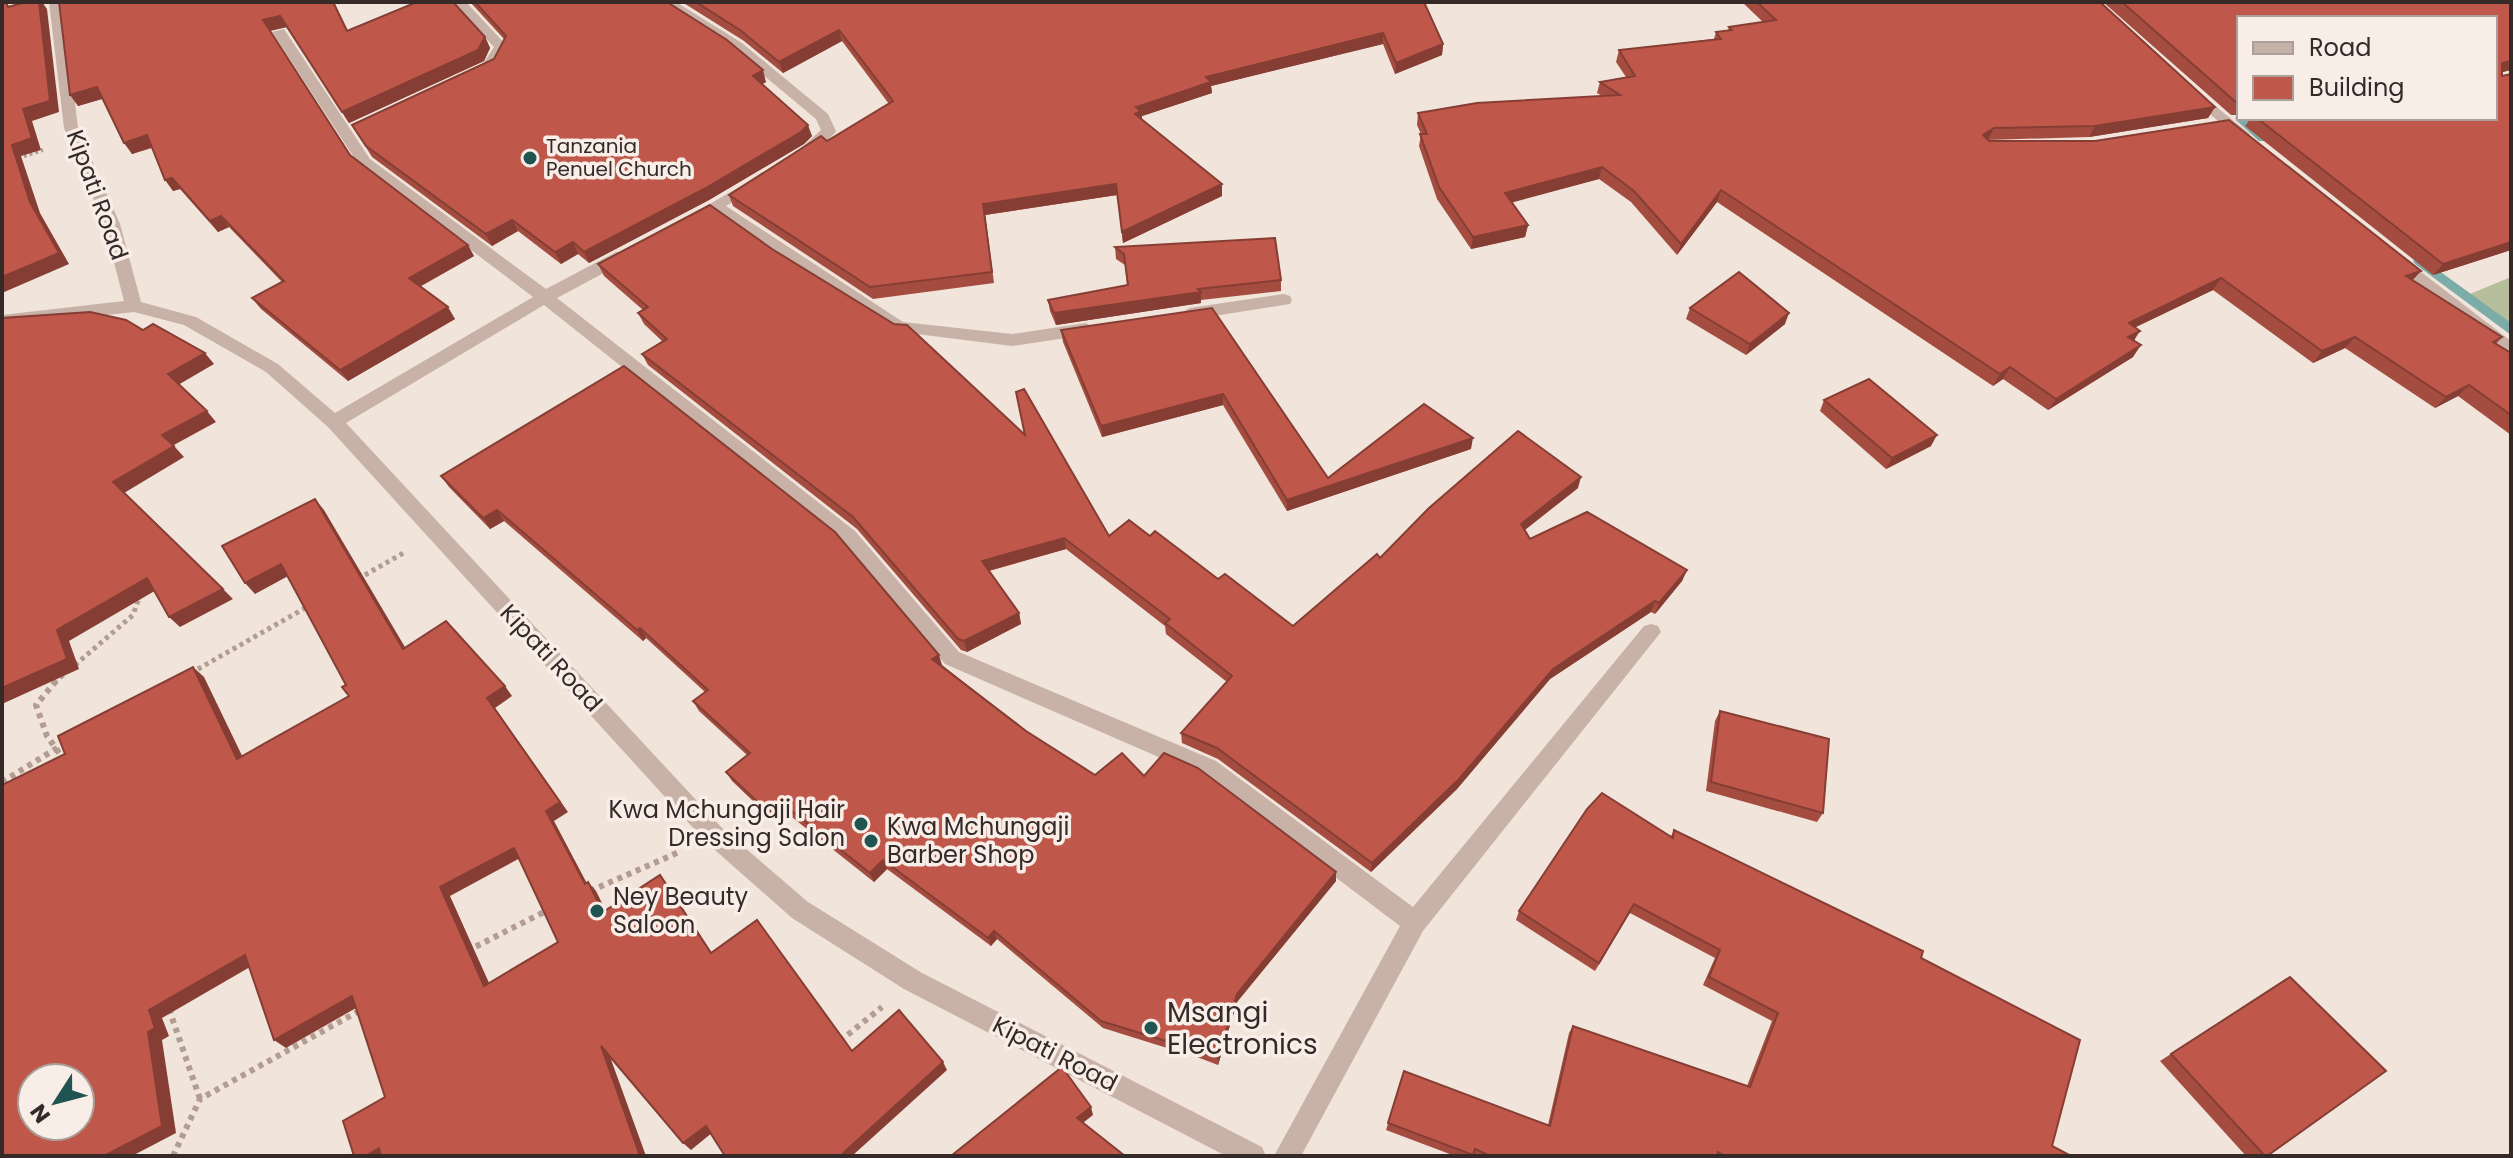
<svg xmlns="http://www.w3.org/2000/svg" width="2513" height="1158" viewBox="0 0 2513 1158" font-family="Poppins,sans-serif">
	<rect width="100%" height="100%" fill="#f0e4db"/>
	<polygon fill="#b7be9c" points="2511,277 2511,330 2465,296"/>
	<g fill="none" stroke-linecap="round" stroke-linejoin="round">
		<g fill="#7caca8" fill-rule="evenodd">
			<polygon points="2239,115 2239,118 2248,118 2267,135 2267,141 2259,141 2237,121 2235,118"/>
			<polygon points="2420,257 2511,323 2511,335 2415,264 2413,261"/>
		</g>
		<polyline stroke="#b39c92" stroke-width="4" stroke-dasharray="3 3" stroke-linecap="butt" points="18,158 43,150"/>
		<g stroke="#b39c92" stroke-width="5" stroke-dasharray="4 4" stroke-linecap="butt">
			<polyline points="358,579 405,552"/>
			<polyline points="75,665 133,615 140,595"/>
			<polyline points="191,673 307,607"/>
			<polyline points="54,683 64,674"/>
		</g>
		<g stroke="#b39c92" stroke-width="6" stroke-dasharray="5 5" stroke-linecap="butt">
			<polyline points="56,681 36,705 47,736 65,761"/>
			<polyline points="2,782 67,742"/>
			<polyline points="590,891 679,852"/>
			<polyline points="467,951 548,910"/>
			<polyline points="169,1009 200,1099"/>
			<polyline points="840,1041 882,1007"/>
			<polyline points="173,1156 200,1099 361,1010"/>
		</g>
		<g fill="#c8b2a8" fill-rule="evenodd">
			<polygon points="49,2 63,2 78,128 120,224 141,302 196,317 278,364 335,413 533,297 359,165 272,32 284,29 370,159 546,289 616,252 628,252 628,260 557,298 855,531 959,652 1216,761 1413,907 1644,626 1651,624 1658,626 1661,632 1423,931 1301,1156 1274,1156 1400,926 1200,775 945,664 841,541 544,305 346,423 723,829 808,902 922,973 1262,1147 1266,1156 1226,1156 904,989 792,918 707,843 328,427 266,372 184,325 134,312 2,327 2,315 124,301 104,224 64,128"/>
			<polygon points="451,2 466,2 508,47 493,70 483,70 481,67 494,47"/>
			<polygon points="660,2 676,2 742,43 828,114 836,131 834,134 808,157 798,157 798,151 821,130 816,119 732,49"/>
			<polygon points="2194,89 2250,134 2250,140 2240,140 2189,96 2187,93"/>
			<polygon points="751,180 759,185 756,188 726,206 903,322 1012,334 1086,323 1095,329 1086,335 1012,346 893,331 778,258 715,213 692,224 684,219"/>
			<polygon points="2399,255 2511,341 2511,356 2505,354 2393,264 2391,260"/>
			<polygon points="1284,294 1290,296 1292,300 1290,304 1189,320 1181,314 1189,308"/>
		</g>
	</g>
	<g fill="#a44c40">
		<polygon points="59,2 334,2 348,31 485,37 490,48 484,61 349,123 287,27 270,31 350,155 474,256 420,286 455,319 348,381 261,309 252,298 282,282 229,227 218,232 180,189 173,191 152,148 132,154 102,99 78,106"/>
		<polygon points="470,2 667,2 766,82 762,84 812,136 804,144 709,200 589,263 578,254 561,264 518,231 492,246 372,157 352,125 494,59 504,39"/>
		<polygon points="682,2 1424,2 1443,44 1442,55 1395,74 1383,44 1211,86 1212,93 1142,116 1142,120 1222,196 1123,243 1117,195 985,215 994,283 873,299 733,206 729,195 827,141 889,104 842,41 783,73 744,41"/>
		<polygon points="1742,2 2100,2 2215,107 2208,118 2089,137 1987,140 1989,141 2413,280 2502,337 2496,344 2511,353 2511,435 2458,396 2435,408 2345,348 2313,363 2213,290 2136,327 2133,357 2048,410 2003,379 1993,386 1717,202 1677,255 1631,202 1599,179 1511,202 1528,225 1525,237 1471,249 1437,199 1419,146 1421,134 1417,125 1418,113 1602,96 1597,93 1600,82 1626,77 1616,62 1619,50 1714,39 1716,32 1728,30 1729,27 1763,22"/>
		<polygon points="2103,2 2511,2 2511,70 2502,72 2511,250 2433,275 2245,126 2251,118 2495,118 2239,18 2239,115 2231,115"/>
		<polygon points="1115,247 1281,280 1281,291 1201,300 1201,303 1056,325 1050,311 1048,300 1127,285 1125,265 1116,259"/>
		<polygon points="598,264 1109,536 1150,536 1293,626 1380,558 1578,488 1525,530 1530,539 1687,570 1682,581 1655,614 1651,612 1550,679 1457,789 1371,872 1218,759 1182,743 1181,733 1227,682 1166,634 1165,626 1066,549 989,571 1019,613 1021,624 967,652 961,650 857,529 648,365 642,354 662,341 644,324 638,313 643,310 604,276"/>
		<polygon points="1212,308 1328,478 1471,449 1287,511 1223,405 1102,437 1063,342 1061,330"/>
		<polygon points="1690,308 1785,324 1746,355 1686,319"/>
		<polygon points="1824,400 1931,446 1886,469 1820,411"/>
		<polygon points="441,476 942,665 1026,731 1095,775 1144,776 1336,872 1336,881 1237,1002 1218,1065 1168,1046 1167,1048 1103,1028 997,939 991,946 887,869 874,882 783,810 772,819 732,781 726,772 747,755 699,711 693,701 705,692 646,638 643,641 504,521 490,529 449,487"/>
		<polygon points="1720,711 1823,813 1817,822 1706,791 1715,721"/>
		<polygon points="1674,830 1921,958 2052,1146 2071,1156 1455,1156 1386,1130 1404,1071 1548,1125 1569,1033 1573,1026 1747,1086 1772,1021 1703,985 1715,958 1630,913 1595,971 1516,920 1519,911 1671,836"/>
		<polygon points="2290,977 2267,1156 2246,1156 2160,1061"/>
	</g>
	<g fill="#863e34">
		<polygon points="39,2 42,2 47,9 59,112 32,121 41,150 21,156 40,213 69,264 2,293 2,277 30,202 12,145 23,109"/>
		<polygon points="280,16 287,27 269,31 263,20"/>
		<polygon points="839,30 842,41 783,73 779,62"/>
		<polygon points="1383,33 1383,44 1211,86 1212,93 1142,116 1142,122 1136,125 1136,107 1206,77"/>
		<polygon points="485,37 490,48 484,61 349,123 342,112"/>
		<polygon points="1443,44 1442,55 1395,74 1396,63"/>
		<polygon points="2511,61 2511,70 2495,74 2502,63"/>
		<polygon points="763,70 766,82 757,87 753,76"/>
		<polygon points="97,87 105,98 78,106 70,95"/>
		<polygon points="2215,107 2208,118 2089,137 2095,126"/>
		<polygon points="808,125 812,136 804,144 709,200 589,263 584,252"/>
		<polygon points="1994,128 1988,139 1977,147 1983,135"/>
		<polygon points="147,135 155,146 132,154 124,143"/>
		<polygon points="1602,167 1599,179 1503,205 1505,193"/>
		<polygon points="172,178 180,189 173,191 165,180"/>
		<polygon points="1116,184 1117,195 985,215 994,283 983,204"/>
		<polygon points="1222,184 1222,196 1123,243 1122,232"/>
		<polygon points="1721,190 1717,202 1677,255 1681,244"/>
		<polygon points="221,216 229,227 218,232 210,221"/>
		<polygon points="512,220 518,231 492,246 486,234"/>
		<polygon points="1528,225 1525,237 1471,249 1473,237"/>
		<polygon points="573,242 578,254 561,264 555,252"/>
		<polygon points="2511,242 2511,250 2433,275 2443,264"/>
		<polygon points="468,245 474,256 416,289 409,278"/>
		<polygon points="2421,271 2411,282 2406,276"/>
		<polygon points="2221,278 2213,290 2121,334 2129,323"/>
		<polygon points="1201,292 1201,303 1056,325 1054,313"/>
		<polygon points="448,307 455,319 348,381 340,370"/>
		<polygon points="1789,313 1785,324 1746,355 1750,344"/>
		<polygon points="2140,331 2133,342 2128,337"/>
		<polygon points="2355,337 2345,348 2313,363 2322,351"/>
		<polygon points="2141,345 2133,357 2048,410 2056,399"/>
		<polygon points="205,353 214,364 178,385 168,374"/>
		<polygon points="2010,367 2003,379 1993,386 2000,374"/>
		<polygon points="2469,385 2458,396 2435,408 2446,397"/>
		<polygon points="1223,394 1223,405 1102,437 1101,426"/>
		<polygon points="207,411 216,422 172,446 162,435"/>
		<polygon points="1937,435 1931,446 1886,469 1892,458"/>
		<polygon points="1473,438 1471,449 1287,511 1287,500"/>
		<polygon points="174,446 184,457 124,493 113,482"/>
		<polygon points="1581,477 1578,488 1518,535 1521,524"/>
		<polygon points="315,499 324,510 412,659 403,649"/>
		<polygon points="497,510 504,521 490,529 483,518"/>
		<polygon points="1064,538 1066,549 984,572 982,561"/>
		<polygon points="281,564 290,575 255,594 245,583"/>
		<polygon points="1687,570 1682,581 1655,614 1659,603"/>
		<polygon points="147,578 158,589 69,641 79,669 2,704 2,688 57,630"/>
		<polygon points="223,589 233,599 180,627 169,617"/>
		<polygon points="1655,601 1651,612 1550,679 1457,789 1371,872 1372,863 1553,669"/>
		<polygon points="1019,613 1021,624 967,652 964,641"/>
		<polygon points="640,628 646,638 643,641 637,630"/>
		<polygon points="939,655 942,665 936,669 932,659"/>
		<polygon points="193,667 204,677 248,768 237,759"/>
		<polygon points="505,686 512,696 495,708 568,812 554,821 592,893 585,884 487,698"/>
		<polygon points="778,800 783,810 772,819 766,810"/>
		<polygon points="514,848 522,857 450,896 494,994 484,986 440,887"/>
		<polygon points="883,860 887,869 874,882 870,873"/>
		<polygon points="1336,872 1336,881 1237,1002 1218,1065 1218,1058 1237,994"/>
		<polygon points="660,875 667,884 717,961 711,953"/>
		<polygon points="588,882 596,891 611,921 603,912"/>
		<polygon points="994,931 997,939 991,946 988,938"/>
		<polygon points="245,955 257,963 162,1018 169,1036 162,1040 176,1133 132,1156 104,1156 148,1032 149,1010"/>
		<polygon points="352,996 363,1004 286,1048 274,1040"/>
		<polygon points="601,1046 609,1054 646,1156 640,1156"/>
		<polygon points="943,1062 947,1070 852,1156 840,1156"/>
		<polygon points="1091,1107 1093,1115 1079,1126 1077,1118"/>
		<polygon points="706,1126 713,1132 691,1150 683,1143"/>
		<polygon points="379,1148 389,1156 366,1156"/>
	</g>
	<g fill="#bf584a" stroke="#863e34" stroke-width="2" fill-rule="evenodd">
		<polygon points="4,2 6,2 8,7 26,2 39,2 50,101 23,109 32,138 12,145 30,202 59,253 2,277 2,3"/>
		<polygon points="59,2 333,2 347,31 417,2 453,2 485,37 478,50 342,112 280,16 263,20 350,155 468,245 409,278 448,307 340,370 252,298 284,281 221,216 210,221 172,178 165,180 147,135 124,143 97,87 70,95"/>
		<polygon points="475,2 667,2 727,40 763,70 753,76 808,125 801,132 704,189 584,252 573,242 555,252 512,220 486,234 366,146 352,125 494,59 506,36"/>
		<polygon points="696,2 1424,2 1443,44 1396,63 1383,33 1206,77 1211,82 1136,107 1141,111 1135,114 1222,184 1122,232 1116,184 983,204 992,272 870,287 729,195 821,136 827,141 893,101 839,30 779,62 740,30"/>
		<polygon points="1757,2 2100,2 2215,107 2095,126 1994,128 1983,135 1989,141 2095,141 2229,120 2421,271 2406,276 2502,337 2493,342 2511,353 2511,415 2469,385 2446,397 2355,337 2322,351 2221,278 2129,323 2140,331 2128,337 2141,345 2056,399 2010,367 2000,374 1721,190 1681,244 1634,191 1602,167 1505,193 1528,225 1473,237 1439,187 1420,134 1427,134 1418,113 1477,103 1620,95 1600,82 1635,76 1619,50 1721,39 1716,32 1732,30 1729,27 1776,20"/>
		<polygon points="2122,2 2511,2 2511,61 2502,63 2502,76 2511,74 2511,242 2443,264 2257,118 2495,118 2495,18 2239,18 2238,104"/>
		<polygon points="710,205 772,249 894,324 907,325 1025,435 1016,392 1024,389 1109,536 1129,520 1150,536 1155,531 1218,579 1225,574 1293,626 1377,554 1380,558 1429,508 1518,431 1581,477 1521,524 1530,539 1587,512 1687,570 1659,603 1655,601 1553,669 1459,779 1372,863 1217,748 1181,733 1232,676 1165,623 1170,619 1064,538 982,561 1019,613 964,641 958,639 853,517 642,354 667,339 638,313 648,307 598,264"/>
		<polygon points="1275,238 1281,280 1198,289 1201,292 1054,313 1048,300 1128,285 1124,254 1115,247"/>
		<polygon points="1739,272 1789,313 1750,344 1690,308"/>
		<polygon points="1212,308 1328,478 1424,404 1473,438 1287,500 1223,394 1101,426 1061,330"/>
		<polygon points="90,312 126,320 143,330 153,324 205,353 168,374 207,411 162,435 174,446 113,482 223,589 169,617 147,578 57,630 67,659 2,688 2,318"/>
		<polygon points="624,366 835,532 939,655 932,659 1026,731 1095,775 1122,753 1144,776 1164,753 1198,768 1336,872 1237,994 1218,1058 1167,1038 1166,1041 1101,1021 994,931 988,938 883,860 870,873 778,800 766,810 726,772 750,753 693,701 708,690 640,628 637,630 497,510 483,518 441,476"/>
		<polygon points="1869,379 1937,435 1892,458 1824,400"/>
		<path d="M315,499L403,649L446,621L505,686L487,698L560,802L546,811L585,884L588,882L603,912L660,875L711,953L757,920L852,1051L899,1010L943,1062L840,1156H725L706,1126L683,1143L601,1046L640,1156H381L379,1148L366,1156H354L343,1121L385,1097L352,996L274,1040L245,955L149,1010L155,1028L148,1032L162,1126L104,1156H2V785L65,754L58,736L193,667L237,759L349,696L342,687L346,685L281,564L245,583L222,546ZM514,848L558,942L484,986L440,887ZM32,1078H80V1126H32Z"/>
		<polygon points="1720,711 1829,739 1823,813 1711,782"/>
		<polygon points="1602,793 1673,838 1674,830 1923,951 1921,958 2080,1040 2052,1146 2071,1156 1725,1156 1718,1152 1717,1156 1490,1156 1475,1149 1473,1155 1388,1123 1404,1071 1550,1126 1573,1026 1750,1087 1778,1013 1709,977 1720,950 1634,904 1599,963 1519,911 1587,809"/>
		<polygon points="2290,977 2386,1071 2267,1156 2265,1156 2171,1054"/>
		<polygon points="1062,1067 1091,1107 1077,1118 1125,1156 951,1156"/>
	</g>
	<g fill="#205451" stroke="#f8eee7" stroke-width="3">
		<circle cx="530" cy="158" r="8"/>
		<circle cx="861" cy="824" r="8"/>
		<circle cx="871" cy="841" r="8"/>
		<circle cx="597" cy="911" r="8"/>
		<circle cx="1151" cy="1028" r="8"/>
	</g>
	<g text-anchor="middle" stroke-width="7" stroke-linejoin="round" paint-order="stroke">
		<g font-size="20" fill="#352a28" stroke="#f8eee7" text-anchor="start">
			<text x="546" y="153">Tanzania<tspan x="546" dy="23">Penuel Church</tspan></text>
		</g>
		<g font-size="24" fill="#352a28" stroke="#f8eee7">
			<text transform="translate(97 195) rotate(70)" y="8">Kipati Road</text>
			<text transform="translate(551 658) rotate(47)" y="8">Kipati Road</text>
			<text transform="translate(1055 1054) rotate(27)" y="8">Kipati Road</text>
		</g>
		<g font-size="24" fill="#352a28" stroke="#f8eee7" text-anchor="start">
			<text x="845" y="818" text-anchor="end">Kwa Mchungaji Hair<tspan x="845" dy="28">Dressing Salon</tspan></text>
			<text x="887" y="835">Kwa Mchungaji<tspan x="887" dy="28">Barber Shop</tspan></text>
			<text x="613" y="905">Ney Beauty<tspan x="613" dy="28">Saloon</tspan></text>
		</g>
		<g font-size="28" fill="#352a28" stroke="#f8eee7" text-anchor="start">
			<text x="1167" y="1022">Msangi<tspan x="1167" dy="32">Electronics</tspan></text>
		</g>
	</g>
	<rect width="2513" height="1158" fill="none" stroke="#352a28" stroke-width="8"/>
	<rect x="2237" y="16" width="260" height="104" fill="#f8eee7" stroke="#aaa09b" stroke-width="2"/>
	<rect x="2253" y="42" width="40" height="12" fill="#c8b2a8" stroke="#aaa09b" stroke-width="2"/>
	<text x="2309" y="56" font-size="24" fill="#352a28">Road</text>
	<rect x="2253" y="76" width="40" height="24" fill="#bf584a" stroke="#aaa09b" stroke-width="2"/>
	<text x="2309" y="96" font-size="24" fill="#352a28">Building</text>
	<g transform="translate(56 1102) rotate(234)"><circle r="38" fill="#f8eee7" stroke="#aaa09b" stroke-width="2"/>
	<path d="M0-6L14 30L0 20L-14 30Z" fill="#205451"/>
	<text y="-12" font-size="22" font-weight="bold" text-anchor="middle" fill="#352a28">N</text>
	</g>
</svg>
